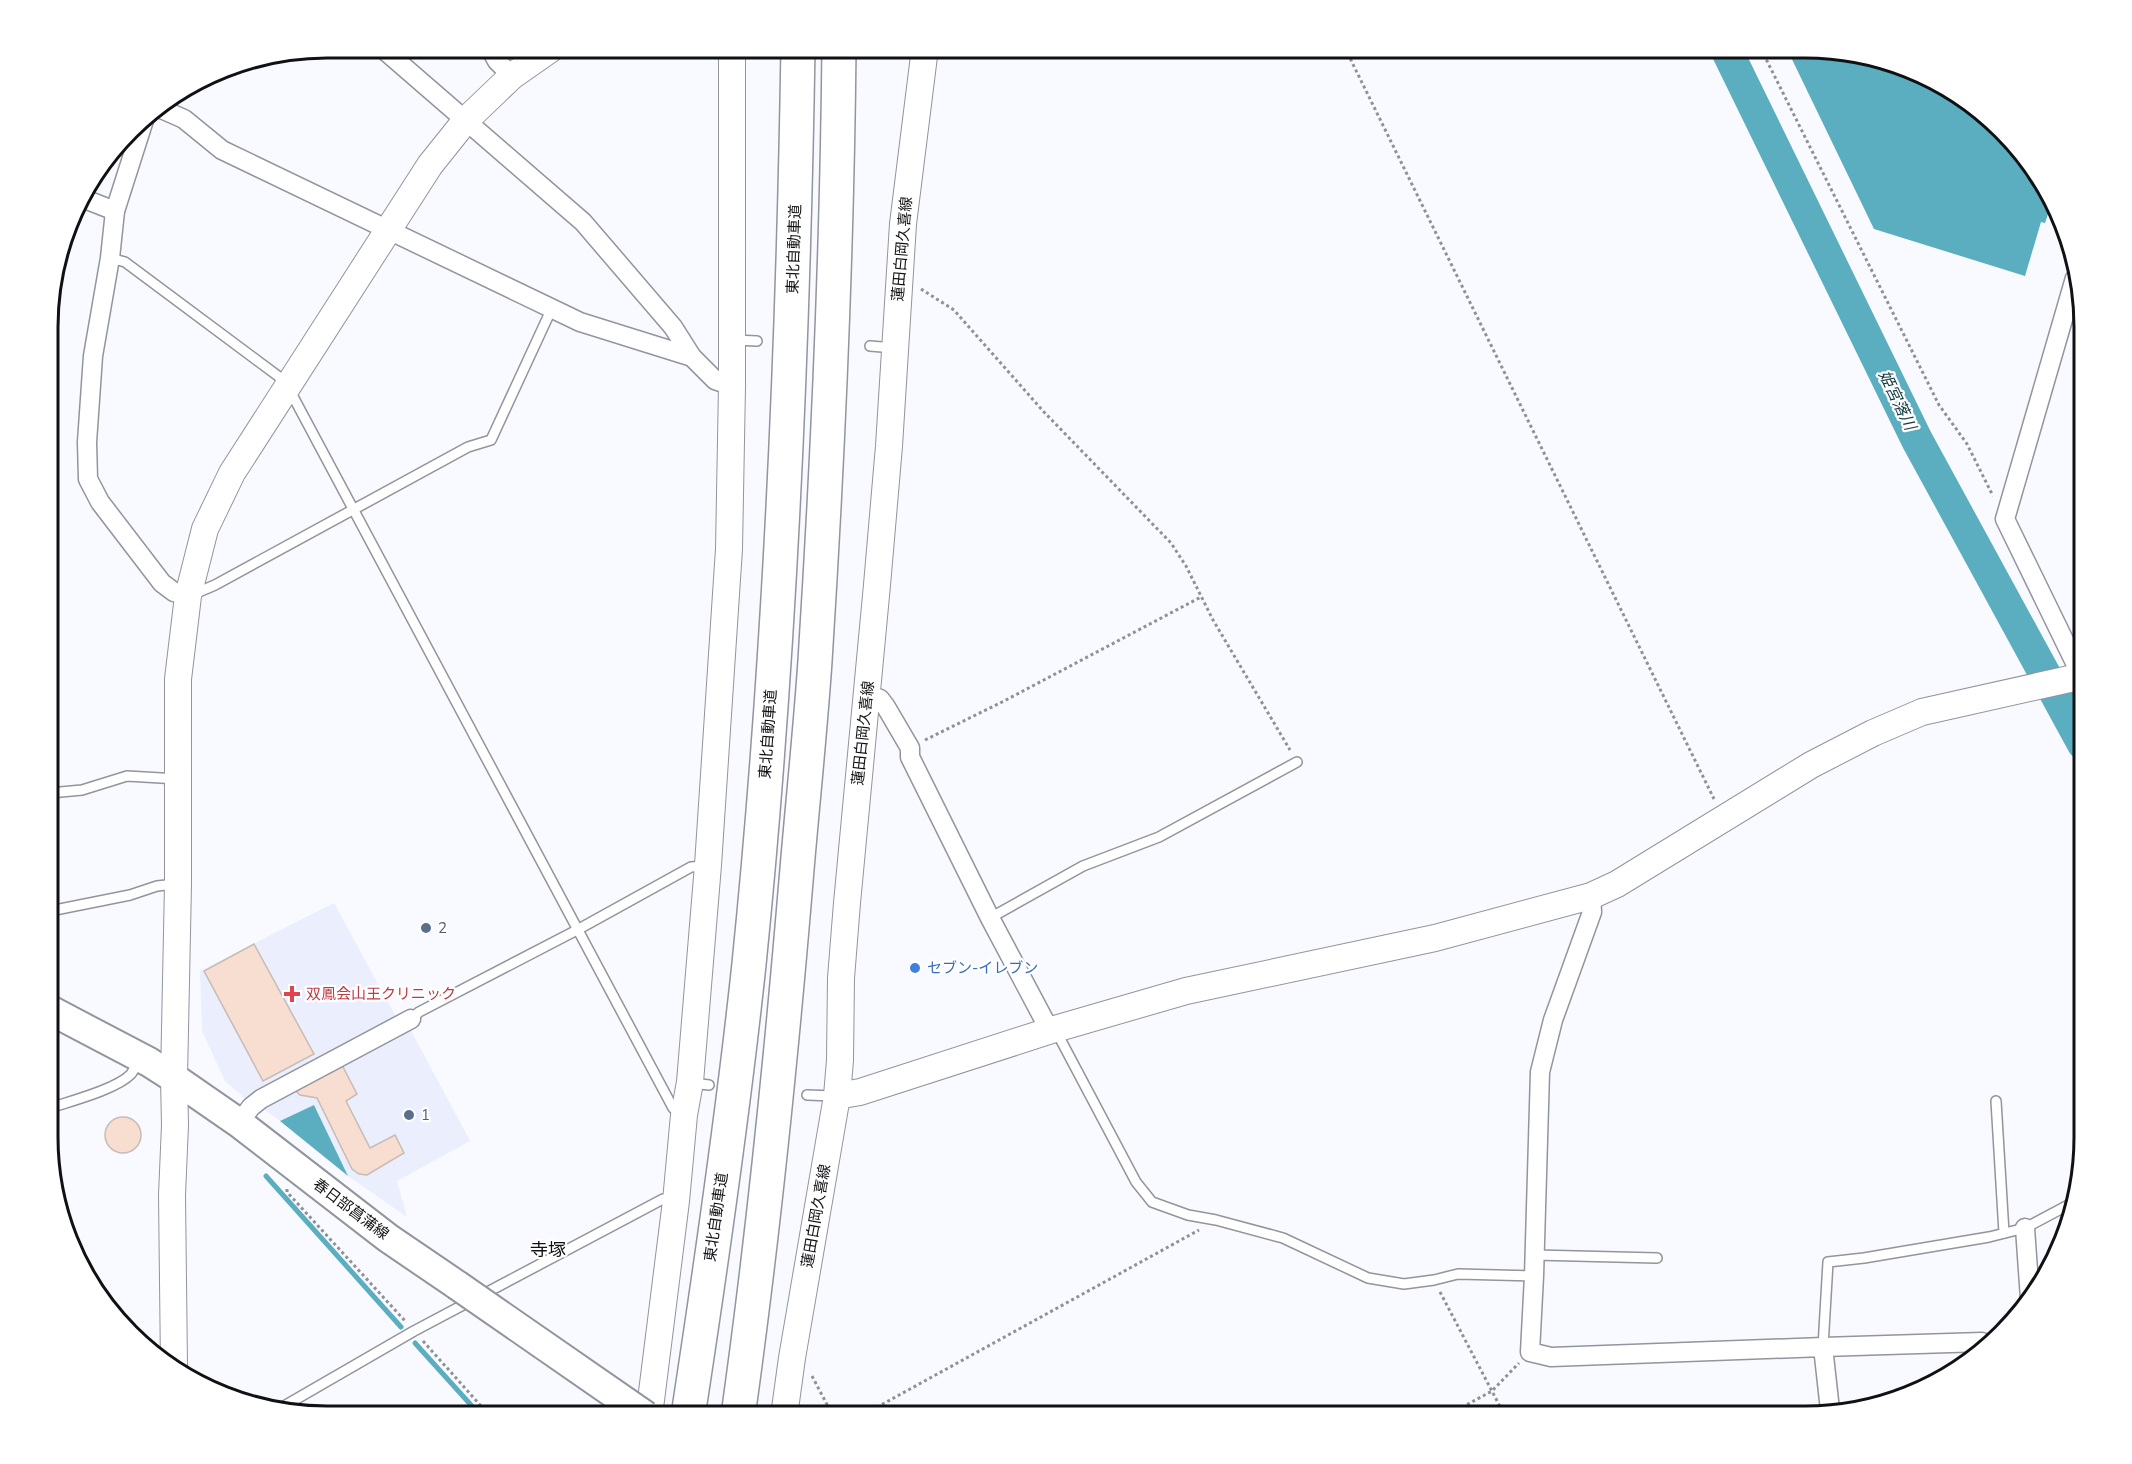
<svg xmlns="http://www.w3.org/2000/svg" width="2132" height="1464" viewBox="0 0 2132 1464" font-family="'Nunito Sans','Noto Sans JP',sans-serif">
	<rect width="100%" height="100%" fill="#f9faff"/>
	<g fill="#ebeefd">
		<polygon points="334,903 396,1017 248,1101 225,1081 202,1031 200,971"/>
		<polygon points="409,1027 470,1141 397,1181 407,1217 348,1176 314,1105 280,1121 260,1106"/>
	</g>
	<g fill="#5baebf">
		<polygon points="1787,49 1822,49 1894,63 1974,106 2055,204 2056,206 2051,205 2045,223 2041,222 2025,276 1874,229"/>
		<polygon points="314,1105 348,1176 280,1121"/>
	</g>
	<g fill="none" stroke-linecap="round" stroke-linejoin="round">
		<g stroke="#5baebf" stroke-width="5">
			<polyline points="266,1176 401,1327"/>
			<polyline points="415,1343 480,1415"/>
		</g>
		<polyline stroke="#5baebf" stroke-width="32" points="1726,49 1917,440 2083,744"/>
	</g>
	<g fill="#f8ded1" stroke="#c6bbb5" stroke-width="1.5">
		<polygon points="254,944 314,1054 263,1081 204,971"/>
		<polygon points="342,1065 357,1094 346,1101 370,1148 395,1135 404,1153 367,1175 359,1174 352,1169 317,1098 300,1095 295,1090"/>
		<circle cx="123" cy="1135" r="18"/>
	</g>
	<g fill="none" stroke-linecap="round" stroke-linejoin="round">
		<defs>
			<g id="lane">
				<polyline points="110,258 125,262 278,376 288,387 673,1108 682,1114"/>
				<polyline points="734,340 757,341"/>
				<polyline points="870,346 894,348"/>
				<polyline points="194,594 215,585 468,447 491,440 552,308"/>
				<polyline points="50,793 82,790 127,776 178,779"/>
				<polyline points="50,911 130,895 157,886 176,884"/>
				<polyline points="990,918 1083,866 1159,837 1297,762"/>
				<polyline points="411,1019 419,1012 577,930 691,867 706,866"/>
				<polyline points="1056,1031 1136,1182 1152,1202 1188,1215 1216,1220 1283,1238 1368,1278 1404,1284 1434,1280 1458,1274 1534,1276"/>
				<polyline points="692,1083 709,1085"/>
				<polyline points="807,1095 834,1096"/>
				<polyline points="1996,1101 2004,1233"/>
				<path d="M50,1108C71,1101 117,1089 131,1074C134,1070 136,1065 139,1062"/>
				<polyline points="1535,1255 1657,1258"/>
				<polyline points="1823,1347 1828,1262 1864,1258 1989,1237 2025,1228 2074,1202"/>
				<polyline points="279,1409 414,1331 663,1199 673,1201"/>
			</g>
			<g id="street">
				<polyline points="382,48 583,222 673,327 692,357 715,380 732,386"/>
				<polyline points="493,48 492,52 497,61 512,76"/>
				<polyline points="159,108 184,119 222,150 580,322 692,357"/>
				<polyline points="145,117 115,211 110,258 93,356 87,442 88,479 100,502 162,583 174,592 188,596"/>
				<polyline points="82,198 115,211"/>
				<polyline points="2075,278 2005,519 2082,677"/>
				<polyline points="867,694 880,699 886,707 910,748 910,757 990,918 1050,1031"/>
				<polyline points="1591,896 1592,912 1553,1020 1540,1072 1534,1276 1530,1352 1551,1357 1823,1347 1830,1410"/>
				<polyline points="239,1123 251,1107 261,1099 411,1019"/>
				<polyline points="2025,1228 2030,1299"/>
				<polyline points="1823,1347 1982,1342"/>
			</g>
			<g id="secondary">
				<polyline points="837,1096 860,1092 1055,1029 1186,991 1435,938 1591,896 1617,884 1811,765 1873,733 1922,712 2083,676"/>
				<polyline points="174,1367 172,1195 175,1125 174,1078 178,884 178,679 188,596 205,529 232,473 430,165 466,120 512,76 552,48"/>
				<polyline points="649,1416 676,1201 684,1115 690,1082 708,865 729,549 732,386 732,48"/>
				<polyline points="784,1416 792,1358 837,1096 840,1060 841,978 847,903 877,585 889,446 903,224 925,48"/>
			</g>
			<polyline id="primary" points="50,1010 149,1062 174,1078 239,1123 388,1238 457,1285"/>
			<g id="highway">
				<path d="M688,1416C711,1266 733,1115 749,964C780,660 793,354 798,48"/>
				<path d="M738,1416C763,1238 781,1060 796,881C802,808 810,735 815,661C828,457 837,253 839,48"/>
			</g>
		</defs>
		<use href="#lane" stroke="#92949e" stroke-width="12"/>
		<use href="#street" stroke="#92949e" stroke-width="21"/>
		<use href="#secondary" stroke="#92949e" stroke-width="28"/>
		<use href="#primary" stroke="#92949e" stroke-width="32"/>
		<use href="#highway" stroke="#92949e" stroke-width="36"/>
		<g stroke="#909195" stroke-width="3" stroke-dasharray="3 3" stroke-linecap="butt">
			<polyline points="1345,48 1714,799"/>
			<polyline points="1761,49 1939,405 1967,444 1993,496"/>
			<polyline points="921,289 954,310 1044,412 1171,543 1186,566 1213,620 1290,750"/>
			<polyline points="925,740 1004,701 1201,597"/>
			<polyline points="287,1189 287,1192 406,1322"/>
			<polyline points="1440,1292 1505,1416"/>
			<polyline points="423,1341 489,1415"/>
			<polyline points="812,1376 833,1416"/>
			<polyline points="861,1416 1199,1230"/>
			<polyline points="1446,1416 1492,1391 1519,1363"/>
		</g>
		<use href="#lane" stroke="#fff" stroke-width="9"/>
		<use href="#street" stroke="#fff" stroke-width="18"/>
		<use href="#secondary" stroke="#fff" stroke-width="26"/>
		<use href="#primary" stroke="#fff" stroke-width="28"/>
		<use href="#highway" stroke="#fff" stroke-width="33"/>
		<defs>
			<polyline id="primary-bridge" points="457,1285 646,1416"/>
		</defs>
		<use href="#primary-bridge" stroke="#92949e" stroke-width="32" stroke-linecap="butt"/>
		<use href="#primary-bridge" stroke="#fff" stroke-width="28"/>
	</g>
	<g fill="#5c6f8a" stroke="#fff" stroke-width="2">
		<circle cx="426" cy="928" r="6"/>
		<circle cx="409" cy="1115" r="6"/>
	</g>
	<circle fill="#3f7fe0" stroke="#fff" stroke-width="2" cx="915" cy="968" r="6"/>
	<path fill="#e0444e" stroke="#fff" stroke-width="2" d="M289 985h6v6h6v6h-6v6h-6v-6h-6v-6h6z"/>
	<g text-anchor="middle" stroke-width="4.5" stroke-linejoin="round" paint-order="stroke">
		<g font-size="15" fill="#101114" stroke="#fff">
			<text transform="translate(794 249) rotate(-88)" y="5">東北自動車道</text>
			<text transform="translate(902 249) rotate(-85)" y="5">蓮田白岡久喜線</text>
			<text transform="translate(863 733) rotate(-84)" y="5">蓮田白岡久喜線</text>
			<text transform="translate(768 734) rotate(-86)" y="5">東北自動車道</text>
			<text transform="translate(351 1209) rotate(37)" y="5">春日部菖蒲線</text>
			<text transform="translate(816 1216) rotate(-80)" y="5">蓮田白岡久喜線</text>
			<text transform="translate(716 1217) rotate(-82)" y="5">東北自動車道</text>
		</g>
		<g font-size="15" fill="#4e5e75" stroke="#fff" text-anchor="start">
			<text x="438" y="933">2</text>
			<text x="421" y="1120">1</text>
		</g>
		<g font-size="15" fill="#366cbe" stroke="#fff" text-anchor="start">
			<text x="927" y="973">セブン-イレブン</text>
		</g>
		<g font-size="15" fill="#be3a42" stroke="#fff" text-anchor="start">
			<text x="306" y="999">双鳳会山王クリニック</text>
		</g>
		<g font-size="16" font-style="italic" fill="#113940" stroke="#fff">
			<text transform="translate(1898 400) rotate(64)" y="6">姫宮落川</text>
		</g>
		<g font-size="18" fill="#101114" stroke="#fff">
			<text x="548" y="1256">寺塚</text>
		</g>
	</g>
	<path d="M0 0H2132V1464H0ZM327 58H1805A269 269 0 0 1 2074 327V1137A269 269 0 0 1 1805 1406H327A269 269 0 0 1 58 1137V327A269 269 0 0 1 327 58Z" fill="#fff" fill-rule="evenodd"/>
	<path fill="none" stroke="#101114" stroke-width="3" d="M327 58H1805A269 269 0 0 1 2074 327V1137A269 269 0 0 1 1805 1406H327A269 269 0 0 1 58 1137V327A269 269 0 0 1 327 58Z"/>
</svg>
